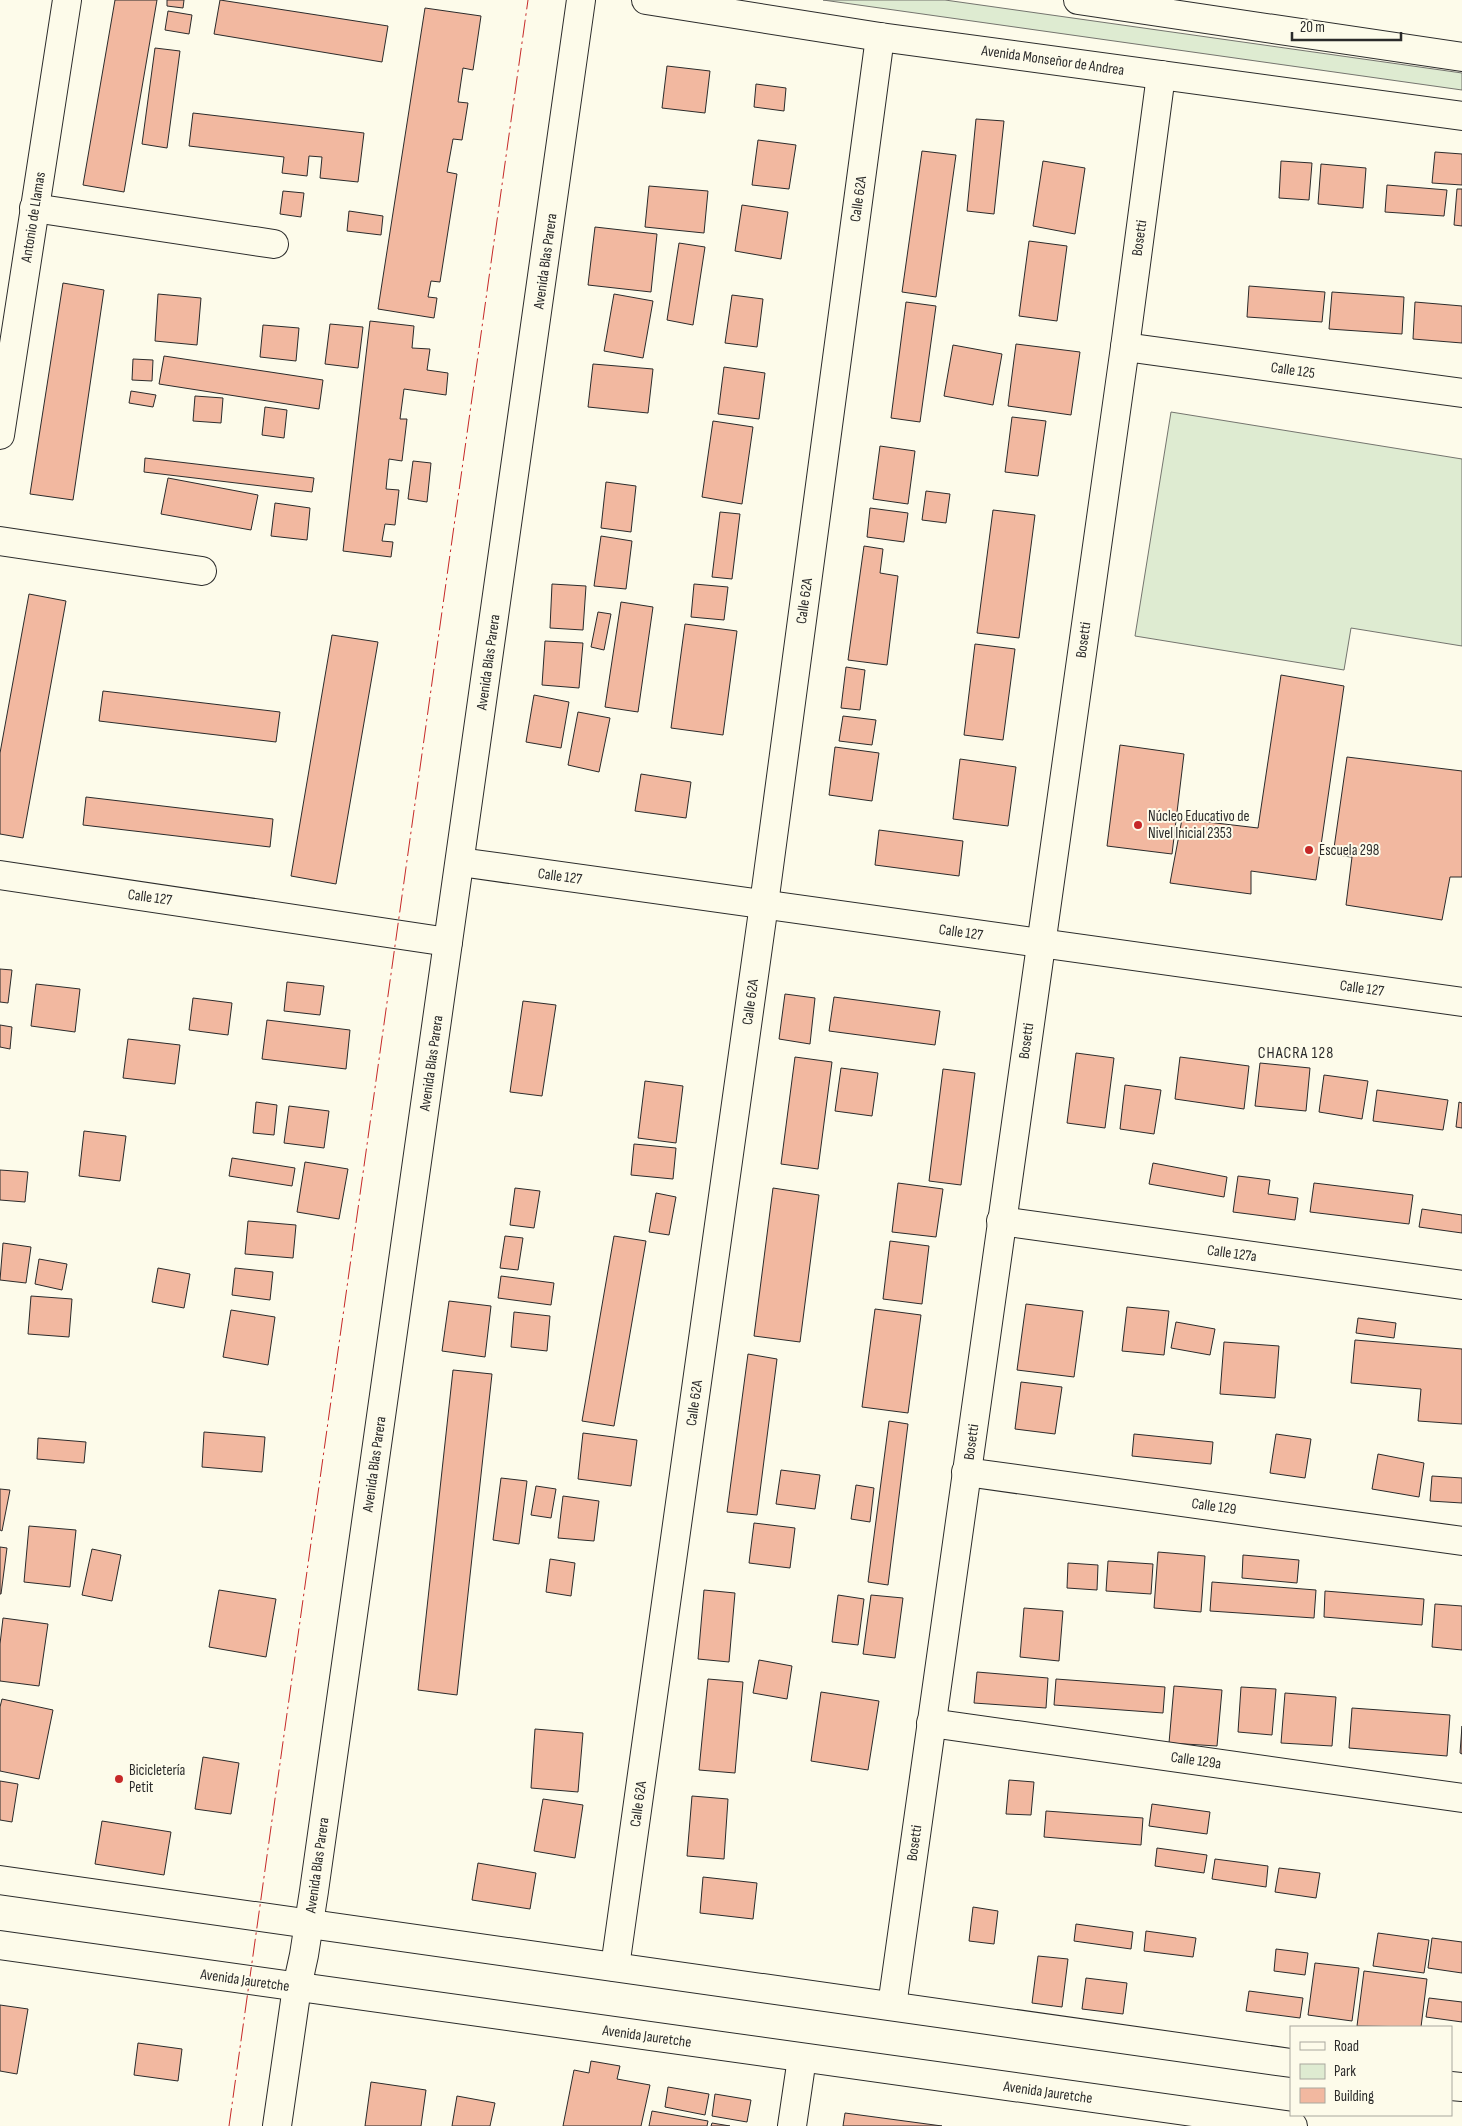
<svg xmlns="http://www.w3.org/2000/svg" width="1462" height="2126" viewBox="0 0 1462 2126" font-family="'Sofia Sans Condensed',sans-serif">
	<rect width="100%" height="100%" fill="#fdfbea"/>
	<g fill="#deebd1" stroke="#74746e">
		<polygon points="823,0 945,0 1462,73 1462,90"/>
		<polygon points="1171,412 1462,459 1462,646 1351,628 1344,670 1135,636"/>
	</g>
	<g fill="#f2b8a0" stroke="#2b2b2b">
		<polygon points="115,0 157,0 124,192 83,185"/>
		<polygon points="167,0 184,0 183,8 167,6"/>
		<polygon points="220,0 388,26 382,62 214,34"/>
		<polygon points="425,8 481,16 473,70 463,68 458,102 468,103 462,140 453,139 447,172 457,174 440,282 431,281 428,297 437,298 434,318 378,309"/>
		<polygon points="168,11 192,15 189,34 165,30"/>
		<polygon points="155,48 180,51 167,148 142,144"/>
		<polygon points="667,66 710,71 705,113 662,108"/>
		<polygon points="756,84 786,88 784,111 754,107"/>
		<polygon points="193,113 364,133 358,182 320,178 322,157 309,156 307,176 282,173 284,157 189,146"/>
		<polygon points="976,119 1004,121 994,214 967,211"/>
		<polygon points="758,140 796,145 789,189 752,185"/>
		<polygon points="922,151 956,155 936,297 902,292"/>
		<polygon points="1435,152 1462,154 1462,185 1432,183"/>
		<polygon points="1043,161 1085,168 1075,234 1033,226"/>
		<polygon points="1281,161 1312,163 1309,200 1279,198"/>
		<polygon points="1321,164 1366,168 1363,208 1318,204"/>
		<polygon points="1387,185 1447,190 1444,216 1385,212"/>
		<polygon points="649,186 708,191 704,233 645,227"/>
		<polygon points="1457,189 1462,189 1462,226 1454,225"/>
		<polygon points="283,191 304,193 301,217 280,214"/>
		<polygon points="742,205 788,212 781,259 735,251"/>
		<polygon points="349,211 383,216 381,235 347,231"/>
		<polygon points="595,227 657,234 651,292 588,285"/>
		<polygon points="1029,241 1067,246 1057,321 1019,316"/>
		<polygon points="679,243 705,247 693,325 667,320"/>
		<polygon points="63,283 104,290 73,500 30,494"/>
		<polygon points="1249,286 1325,292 1322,322 1247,317"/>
		<polygon points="1332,292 1404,297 1402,334 1329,329"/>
		<polygon points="158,294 201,298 197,345 155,341"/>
		<polygon points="614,294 653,301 643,358 604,351"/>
		<polygon points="732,295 763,299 757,347 725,343"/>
		<polygon points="906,302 936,306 920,422 891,418"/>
		<polygon points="1415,302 1462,306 1462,343 1413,339"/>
		<polygon points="370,321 414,326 412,348 430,349 427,370 448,373 446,395 404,389 400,419 407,419 402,461 389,459 386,489 399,490 395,525 385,524 382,541 393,542 391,557 343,551"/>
		<polygon points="330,324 363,327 358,368 325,364"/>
		<polygon points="263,325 299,328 296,361 260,357"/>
		<polygon points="1016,344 1080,352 1071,415 1008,406"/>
		<polygon points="953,345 1002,354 993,405 944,396"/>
		<polygon points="164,356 323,380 319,409 159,384"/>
		<polygon points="133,359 153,360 152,381 132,380"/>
		<polygon points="593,364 653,369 648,413 588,407"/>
		<polygon points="724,367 765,373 759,419 718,414"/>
		<polygon points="131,391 156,395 153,407 129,403"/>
		<polygon points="195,396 223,398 221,423 193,421"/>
		<polygon points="265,407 287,410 284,438 262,435"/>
		<polygon points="1012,417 1046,421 1038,476 1005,472"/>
		<polygon points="713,421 753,427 742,504 702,497"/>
		<polygon points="880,446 915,451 908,504 873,499"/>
		<polygon points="145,458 314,478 312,492 144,472"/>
		<polygon points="413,461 431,463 427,502 408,499"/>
		<polygon points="168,478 258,495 251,530 161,514"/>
		<polygon points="606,482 636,486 631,532 601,528"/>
		<polygon points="926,491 950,494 946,523 922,520"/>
		<polygon points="275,503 310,508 307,540 271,536"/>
		<polygon points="870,508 908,513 904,542 867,537"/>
		<polygon points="993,510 1035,515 1019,638 977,633"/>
		<polygon points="720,512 740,514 732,579 712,577"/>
		<polygon points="601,536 632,541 626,589 594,586"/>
		<polygon points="864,546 883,549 880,573 898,576 887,665 848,660"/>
		<polygon points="552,584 586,586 583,630 550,628"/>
		<polygon points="694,584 728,587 724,620 691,617"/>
		<polygon points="29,594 66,601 23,838 0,834 0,753"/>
		<polygon points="621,602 653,607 638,712 605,707"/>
		<polygon points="598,612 611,614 604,650 591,647"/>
		<polygon points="685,624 737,631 723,735 671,728"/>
		<polygon points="332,635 378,642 336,884 291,876"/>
		<polygon points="545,641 583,643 579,688 542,685"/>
		<polygon points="975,644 1015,649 1003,740 964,735"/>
		<polygon points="846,667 865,670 860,710 841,708"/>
		<polygon points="1281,675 1344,686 1316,880 1251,871 1251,894 1170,883 1182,819 1258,828"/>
		<polygon points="103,691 280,712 276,742 99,721"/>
		<polygon points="534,695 569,702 561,748 526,742"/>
		<polygon points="578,712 610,718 599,772 568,765"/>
		<polygon points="843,716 876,720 872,745 839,741"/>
		<polygon points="1120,745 1184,754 1172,854 1107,846"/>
		<polygon points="835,747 879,753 872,801 829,795"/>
		<polygon points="1347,757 1462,771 1462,877 1450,877 1442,920 1346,905 1352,857 1333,855"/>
		<polygon points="960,759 1016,767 1008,826 953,819"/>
		<polygon points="641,774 691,782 686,818 635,811"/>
		<polygon points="86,797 273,819 270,847 83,825"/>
		<polygon points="879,830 963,841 959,876 875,865"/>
		<polygon points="0,969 12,970 8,1003 0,1002"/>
		<polygon points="287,982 324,986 320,1015 284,1011"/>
		<polygon points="36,984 80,989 75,1032 31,1026"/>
		<polygon points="785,994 815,998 810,1044 779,1039"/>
		<polygon points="834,997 940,1011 935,1045 829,1031"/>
		<polygon points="193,998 232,1003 228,1035 189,1030"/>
		<polygon points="523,1001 556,1005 542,1096 510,1092"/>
		<polygon points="267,1020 350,1030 346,1069 262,1059"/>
		<polygon points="0,1025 12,1027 10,1049 0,1047"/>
		<polygon points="128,1039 180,1045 175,1084 123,1078"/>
		<polygon points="1076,1053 1114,1058 1105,1128 1067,1123"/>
		<polygon points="795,1057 832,1062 818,1169 781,1164"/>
		<polygon points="1180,1057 1249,1066 1244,1109 1175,1099"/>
		<polygon points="1260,1063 1310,1068 1306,1111 1255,1106"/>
		<polygon points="841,1068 878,1073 872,1116 835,1111"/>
		<polygon points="943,1069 975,1073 961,1185 929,1181"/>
		<polygon points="1324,1075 1368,1081 1362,1119 1319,1112"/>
		<polygon points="645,1081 683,1086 676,1143 638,1138"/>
		<polygon points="1125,1085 1161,1090 1154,1134 1120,1129"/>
		<polygon points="1377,1090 1448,1100 1443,1130 1373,1121"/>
		<polygon points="256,1102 277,1105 274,1135 253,1133"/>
		<polygon points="1459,1102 1462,1103 1462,1128 1456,1127"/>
		<polygon points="289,1106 329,1111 324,1148 284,1143"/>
		<polygon points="84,1131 126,1136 120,1181 79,1176"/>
		<polygon points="634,1144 676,1148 673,1179 631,1175"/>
		<polygon points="232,1158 295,1168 292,1186 229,1176"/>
		<polygon points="305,1162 348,1169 339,1219 297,1212"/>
		<polygon points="1153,1163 1227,1177 1224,1197 1149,1184"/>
		<polygon points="0,1170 28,1172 25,1202 0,1200"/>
		<polygon points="1238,1176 1270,1180 1268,1194 1298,1198 1295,1220 1233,1212"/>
		<polygon points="898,1183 943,1189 936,1237 892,1232"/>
		<polygon points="1314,1183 1413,1195 1409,1224 1310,1212"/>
		<polygon points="515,1188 540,1191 534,1228 510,1225"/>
		<polygon points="773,1188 819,1195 800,1342 754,1336"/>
		<polygon points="656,1193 676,1197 669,1235 649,1232"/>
		<polygon points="1422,1209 1462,1215 1462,1233 1419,1227"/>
		<polygon points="248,1221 296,1225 293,1258 245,1254"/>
		<polygon points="505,1236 523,1238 518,1270 500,1268"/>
		<polygon points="614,1236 646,1241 614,1426 582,1421"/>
		<polygon points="890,1241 929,1246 922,1304 883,1299"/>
		<polygon points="3,1243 31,1247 26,1283 0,1280"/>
		<polygon points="39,1259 67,1264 62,1290 35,1284"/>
		<polygon points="158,1268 190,1274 184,1308 152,1302"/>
		<polygon points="235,1268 273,1272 270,1300 232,1295"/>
		<polygon points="501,1276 554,1283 551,1305 498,1298"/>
		<polygon points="31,1296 72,1299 69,1337 28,1334"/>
		<polygon points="449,1301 491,1306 485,1357 442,1351"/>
		<polygon points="1026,1304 1083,1311 1074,1377 1017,1370"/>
		<polygon points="1127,1307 1169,1311 1164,1355 1122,1351"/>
		<polygon points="875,1309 921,1315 908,1413 862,1407"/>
		<polygon points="231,1310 275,1317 268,1365 223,1357"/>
		<polygon points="514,1312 550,1316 547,1351 511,1347"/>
		<polygon points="1358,1318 1396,1323 1394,1338 1356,1333"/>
		<polygon points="1176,1322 1215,1329 1210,1355 1171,1348"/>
		<polygon points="1355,1340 1462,1349 1462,1424 1418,1421 1421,1389 1351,1383"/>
		<polygon points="1224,1342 1279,1346 1275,1398 1220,1394"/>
		<polygon points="748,1354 777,1359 757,1515 727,1512"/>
		<polygon points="453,1370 492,1374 457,1695 418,1690"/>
		<polygon points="1021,1382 1062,1387 1055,1434 1015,1429"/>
		<polygon points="889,1421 908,1424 888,1585 868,1582"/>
		<polygon points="204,1432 265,1437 262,1472 202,1467"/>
		<polygon points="583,1433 637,1440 631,1486 578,1479"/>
		<polygon points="1134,1434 1213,1442 1211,1464 1132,1456"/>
		<polygon points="1276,1434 1311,1439 1305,1478 1270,1473"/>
		<polygon points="38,1438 86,1442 84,1463 37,1459"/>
		<polygon points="1378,1454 1424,1463 1419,1497 1372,1489"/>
		<polygon points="781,1470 820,1475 815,1509 776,1504"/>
		<polygon points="1432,1476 1462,1478 1462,1503 1430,1501"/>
		<polygon points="501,1478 527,1481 519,1544 493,1540"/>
		<polygon points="856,1485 874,1488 870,1522 851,1519"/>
		<polygon points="536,1486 556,1489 551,1518 531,1515"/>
		<polygon points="0,1489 10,1490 2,1531 0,1530"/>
		<polygon points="563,1496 599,1501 594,1541 558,1538"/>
		<polygon points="754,1523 795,1528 790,1568 749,1563"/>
		<polygon points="29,1526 76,1530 70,1587 24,1582"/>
		<polygon points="0,1547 7,1548 1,1594 0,1594"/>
		<polygon points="92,1549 121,1555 112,1601 82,1595"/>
		<polygon points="1158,1552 1205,1556 1201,1612 1154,1608"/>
		<polygon points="1243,1555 1299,1560 1297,1583 1242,1578"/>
		<polygon points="550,1559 575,1563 571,1596 546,1592"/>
		<polygon points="1108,1561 1153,1564 1151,1594 1106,1591"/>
		<polygon points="1068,1563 1098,1565 1097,1590 1067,1588"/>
		<polygon points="1212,1582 1316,1590 1314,1618 1210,1611"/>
		<polygon points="219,1590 276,1599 266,1657 209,1647"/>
		<polygon points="704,1590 735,1593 729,1662 698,1659"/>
		<polygon points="1325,1591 1424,1599 1422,1625 1324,1617"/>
		<polygon points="838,1595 864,1599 858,1645 832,1642"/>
		<polygon points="871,1595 903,1598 895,1658 863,1654"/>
		<polygon points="1435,1604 1462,1606 1462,1650 1432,1647"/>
		<polygon points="1024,1608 1063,1611 1059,1661 1020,1657"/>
		<polygon points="3,1618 48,1624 39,1686 0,1681 0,1644"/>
		<polygon points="759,1660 792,1666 787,1699 753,1693"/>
		<polygon points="977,1672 1048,1678 1046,1708 974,1703"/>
		<polygon points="708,1679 743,1682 735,1773 699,1770"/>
		<polygon points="1056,1679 1165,1687 1163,1713 1054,1705"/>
		<polygon points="1174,1686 1222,1690 1217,1746 1169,1743"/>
		<polygon points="1241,1687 1276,1689 1272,1735 1238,1732"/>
		<polygon points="821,1692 879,1701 868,1770 811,1761"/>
		<polygon points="1285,1693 1336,1697 1332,1746 1281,1743"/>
		<polygon points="2,1699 53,1710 39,1779 0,1771 0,1707"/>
		<polygon points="1352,1708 1450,1715 1447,1756 1349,1748"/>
		<polygon points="1462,1726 1462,1754 1460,1753"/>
		<polygon points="535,1729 583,1733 578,1792 531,1788"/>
		<polygon points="203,1757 239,1763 231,1814 195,1809"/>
		<polygon points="1009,1780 1034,1782 1031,1815 1006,1814"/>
		<polygon points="0,1781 18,1784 12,1822 0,1820"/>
		<polygon points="692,1796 728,1799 724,1859 687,1856"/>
		<polygon points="543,1799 583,1805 575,1858 534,1851"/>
		<polygon points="1152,1804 1210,1812 1207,1834 1149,1826"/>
		<polygon points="1046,1811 1143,1818 1141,1845 1044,1837"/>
		<polygon points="102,1821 171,1832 164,1875 95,1864"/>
		<polygon points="1157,1848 1207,1855 1204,1873 1155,1866"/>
		<polygon points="1215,1859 1268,1866 1266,1887 1212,1879"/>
		<polygon points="478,1863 536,1873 530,1909 472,1900"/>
		<polygon points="1279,1868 1320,1873 1316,1898 1275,1892"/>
		<polygon points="703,1877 757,1883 753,1919 700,1913"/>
		<polygon points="973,1907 998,1911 994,1944 969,1941"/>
		<polygon points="1076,1924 1133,1932 1131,1949 1074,1941"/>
		<polygon points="1146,1931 1196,1938 1193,1957 1144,1951"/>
		<polygon points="1378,1933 1429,1940 1424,1973 1373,1966"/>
		<polygon points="1432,1938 1462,1942 1462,1973 1428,1968"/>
		<polygon points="1276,1949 1308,1953 1305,1975 1274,1971"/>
		<polygon points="1038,1956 1068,1959 1062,2007 1032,2003"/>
		<polygon points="1315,1963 1359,1968 1352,2021 1308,2015"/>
		<polygon points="1364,1971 1427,1979 1421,2027 1357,2026"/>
		<polygon points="1086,1978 1127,1983 1123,2014 1082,2009"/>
		<polygon points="1249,1991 1303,1998 1300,2018 1246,2011"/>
		<polygon points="1429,1998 1462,2002 1462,2022 1426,2017"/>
		<polygon points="0,2005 28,2009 17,2074 0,2071"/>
		<polygon points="138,2043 182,2049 178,2081 134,2075"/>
		<polygon points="591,2061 620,2066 617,2079 650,2085 641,2126 563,2126 574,2070 589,2073"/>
		<polygon points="371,2082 426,2090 421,2126 365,2126"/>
		<polygon points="668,2087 709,2094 705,2115 665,2107"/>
		<polygon points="715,2094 751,2100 747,2122 712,2116"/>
		<polygon points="457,2096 495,2103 490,2126 452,2126"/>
		<polygon points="652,2111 708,2121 707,2126 649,2126"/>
		<polygon points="845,2113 942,2126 843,2126"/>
		<polygon points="712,2123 730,2126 711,2126"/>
	</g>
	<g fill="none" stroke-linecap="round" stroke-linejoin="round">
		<defs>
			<g id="minor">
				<polyline points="34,208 274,244"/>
				<polyline points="1125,347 1462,393"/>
				<polyline points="0,435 67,0"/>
				<polyline points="0,541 202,571"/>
				<polyline points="460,862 1462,1002"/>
				<polyline points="0,875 448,942"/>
				<polyline points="1001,1221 1462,1285"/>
				<polyline points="966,1472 1462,1541"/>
				<polyline points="931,1723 1462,1798"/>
				<polyline points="615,1967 764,904 880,37"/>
				<polyline points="892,2006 1125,347 1161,75"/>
				<polyline points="792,2126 802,2058"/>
			</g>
			<g id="secondary">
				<polyline points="646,0 880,37 1462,116"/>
				<polyline points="1078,0 1462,57"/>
			</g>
			<g id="primary">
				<polyline points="0,1880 1291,2063"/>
				<polyline points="0,1945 1293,2126"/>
				<polyline points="1451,2086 1462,2087"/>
				<polyline points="277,2126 297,1987 304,1955 314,1891 581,0"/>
			</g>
		</defs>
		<use href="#minor" stroke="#2b2b2b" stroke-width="30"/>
		<use href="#secondary" stroke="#2b2b2b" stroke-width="30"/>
		<use href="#primary" stroke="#2b2b2b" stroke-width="30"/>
		<use href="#minor" stroke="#fdfbea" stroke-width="28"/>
		<use href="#secondary" stroke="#fdfbea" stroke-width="28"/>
		<use href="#primary" stroke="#fdfbea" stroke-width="28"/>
		<polyline stroke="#c62828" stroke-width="1" stroke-dasharray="18 4 2.5 4" stroke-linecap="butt" points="229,2126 528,0"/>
	</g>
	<g fill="#c62828" stroke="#fdfbea" stroke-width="2">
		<circle cx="1138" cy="825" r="5"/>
		<circle cx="1309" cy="850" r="5"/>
		<circle cx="119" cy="1779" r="5"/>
	</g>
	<g text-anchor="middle" stroke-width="4" stroke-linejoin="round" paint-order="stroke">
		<g font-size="15" fill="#2b2b2b" stroke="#fdfbea">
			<text transform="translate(1053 60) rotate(8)" y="5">Avenida Monseñor de Andrea</text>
			<text transform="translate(858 199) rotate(-82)" y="5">Calle 62A</text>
			<text transform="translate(33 217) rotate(-81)" y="5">Antonio de Llamas</text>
			<text transform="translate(1139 238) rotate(-82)" y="5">Bosetti</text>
			<text transform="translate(545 261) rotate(-82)" y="5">Avenida Blas Parera</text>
			<text transform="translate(1293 370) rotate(8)" y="5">Calle 125</text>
			<text transform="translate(804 601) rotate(-82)" y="5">Calle 62A</text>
			<text transform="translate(1083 640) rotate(-82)" y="5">Bosetti</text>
			<text transform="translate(488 662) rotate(-82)" y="5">Avenida Blas Parera</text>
			<text transform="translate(560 876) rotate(8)" y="5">Calle 127</text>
			<text transform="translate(150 897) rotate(8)" y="5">Calle 127</text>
			<text transform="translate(961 932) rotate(8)" y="5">Calle 127</text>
			<text transform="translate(1362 988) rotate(8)" y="5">Calle 127</text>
			<text transform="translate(750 1002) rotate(-82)" y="5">Calle 62A</text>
			<text transform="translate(1026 1041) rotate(-82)" y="5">Bosetti</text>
			<text transform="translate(431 1063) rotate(-82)" y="5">Avenida Blas Parera</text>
			<text transform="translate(1232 1253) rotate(8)" y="5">Calle 127a</text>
			<text transform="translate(694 1403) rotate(-82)" y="5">Calle 62A</text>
			<text transform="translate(971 1442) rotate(-82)" y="5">Bosetti</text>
			<text transform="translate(374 1464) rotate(-82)" y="5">Avenida Blas Parera</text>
			<text transform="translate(1214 1506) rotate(8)" y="5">Calle 129</text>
			<text transform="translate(1196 1760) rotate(8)" y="5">Calle 129a</text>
			<text transform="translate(638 1804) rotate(-82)" y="5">Calle 62A</text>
			<text transform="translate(914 1843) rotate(-82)" y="5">Bosetti</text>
			<text transform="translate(317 1865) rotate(-82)" y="5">Avenida Blas Parera</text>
			<text transform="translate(245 1980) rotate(8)" y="5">Avenida Jauretche</text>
			<text transform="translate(647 2036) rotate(8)" y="5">Avenida Jauretche</text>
			<text transform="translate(1048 2092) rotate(8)" y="5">Avenida Jauretche</text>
		</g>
		<g font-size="15" fill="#2b2b2b" stroke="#fdfbea" text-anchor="start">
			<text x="1148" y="821">Núcleo Educativo de<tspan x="1148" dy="17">Nivel Inicial 2353</tspan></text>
			<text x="1319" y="855">Escuela 298</text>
			<text x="129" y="1775">Bicicletería<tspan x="129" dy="17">Petit</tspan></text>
		</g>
		<g font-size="16" letter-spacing="1" fill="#2b2b2b" stroke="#fdfbea">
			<text x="1296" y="1058">CHACRA 128</text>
		</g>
	</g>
	<rect x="1290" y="2026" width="162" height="90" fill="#fdfbea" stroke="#a9a89e"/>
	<rect x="1300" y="2042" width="25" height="8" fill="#fdfbea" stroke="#a9a89e"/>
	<text x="1334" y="2051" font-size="15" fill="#2b2b2b">Road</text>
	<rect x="1300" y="2064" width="25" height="15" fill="#deebd1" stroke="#a9a89e"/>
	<text x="1334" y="2076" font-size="15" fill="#2b2b2b">Park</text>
	<rect x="1300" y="2088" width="25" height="15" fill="#f2b8a0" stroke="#a9a89e"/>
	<text x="1334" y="2101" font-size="15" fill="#2b2b2b">Building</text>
	<path d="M1292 32v8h109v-8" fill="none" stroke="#2b2b2b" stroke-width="2.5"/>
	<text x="1300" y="32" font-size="15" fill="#2b2b2b" stroke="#fdfbea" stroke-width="4" paint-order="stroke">20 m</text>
</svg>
